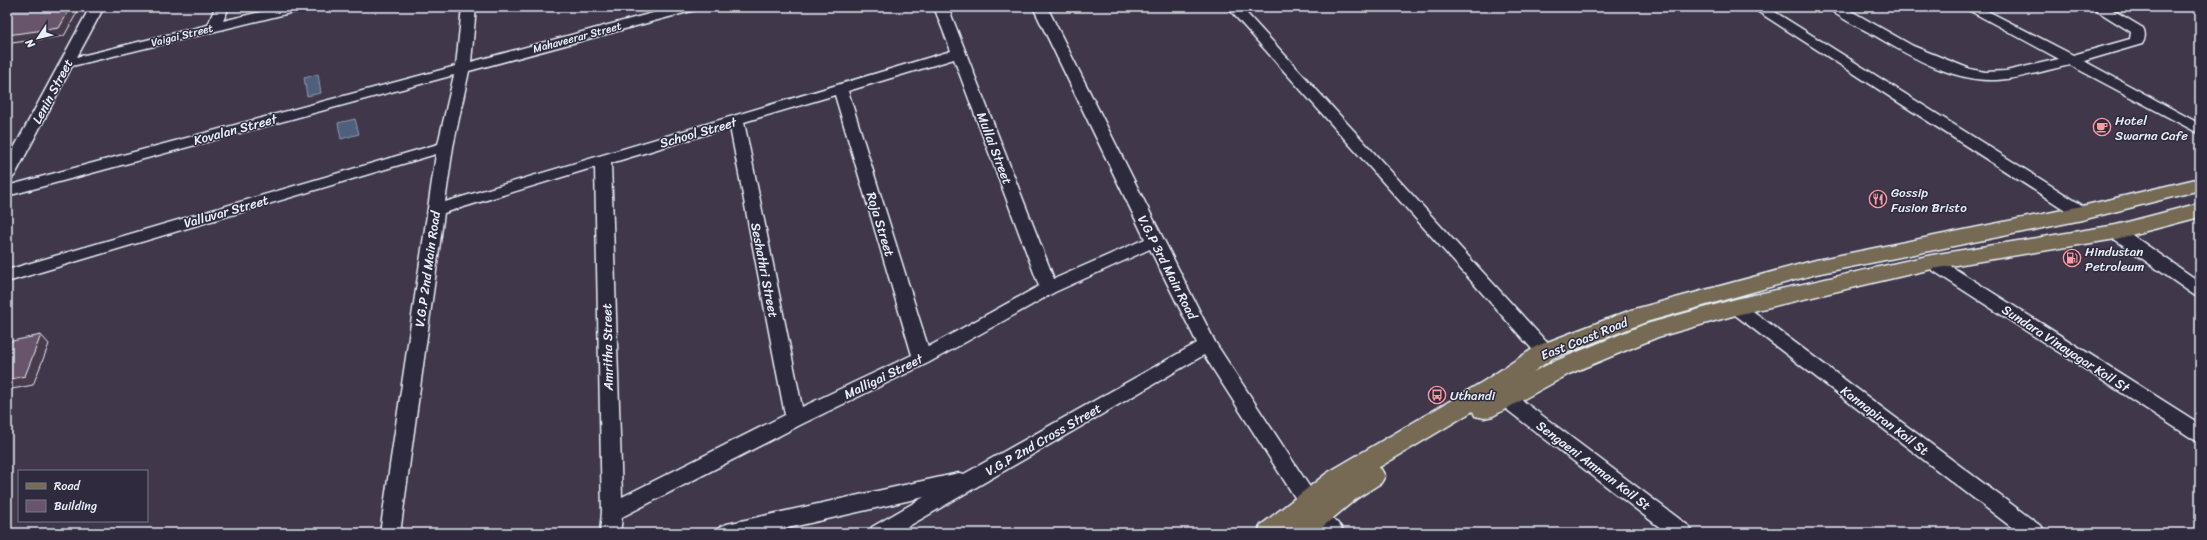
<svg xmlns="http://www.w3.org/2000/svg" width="2207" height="540" viewBox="0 0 2207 540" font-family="Sriracha,sans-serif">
	<rect width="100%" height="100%" fill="#40374b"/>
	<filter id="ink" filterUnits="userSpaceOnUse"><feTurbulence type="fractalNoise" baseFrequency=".025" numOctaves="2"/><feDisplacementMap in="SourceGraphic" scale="8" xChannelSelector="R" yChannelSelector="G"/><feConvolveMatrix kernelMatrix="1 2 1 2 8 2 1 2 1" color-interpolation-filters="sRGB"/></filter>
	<g filter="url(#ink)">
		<g fill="#50617b" stroke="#8d9bad">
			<polygon points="318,74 321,93 307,96 304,78"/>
			<polygon points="355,119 359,134 341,139 338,123"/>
		</g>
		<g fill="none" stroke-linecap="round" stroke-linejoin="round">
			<defs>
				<g id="street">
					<polygon points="90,7 104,7 77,57 208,25 215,7 229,7 223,21 281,7 304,7 302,10 72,66 15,175 12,178 7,180 7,161"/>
					<path d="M462,7H476L471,62L675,7H697L695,10L469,71L453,147L445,202L951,51L934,7H948L1054,279L1145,239L1033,7H1047L1215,342L1324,509L1341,527L1344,533H1321L1310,521L1204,355L897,533H869L872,527L924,497L766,533H717L720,527L727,524L959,473L964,474L1197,343L1150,249L1055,292L928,363L802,424L622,517L620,533H600L602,512L595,167L444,213L400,533H380L436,154L7,282V270L438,144L454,75L7,196V186L456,66ZM954,59L1039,286L928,347L848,91ZM835,95L912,355L802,407L744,122ZM730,127L785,415L622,497L611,163Z"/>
					<polygon points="1227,7 1241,7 1551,347 1554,352 1551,357 1545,359 1539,357"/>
					<polygon points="1751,7 1767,7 2088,209 2090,213 2088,217 2076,217"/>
					<path d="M1828,7H1844L1913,46L1970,69L1985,72L2006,71L2059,59L1963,7H1980L2073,55L2130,39L2131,32L2091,7H2108L2143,28C2146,33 2145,40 2142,44L2084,61L2200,124V134L2070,65C2045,70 2021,79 1996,80C1952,82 1908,55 1872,34C1861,28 1835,16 1828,7Z"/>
					<polygon points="2116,227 2122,228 2200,282 2200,297 2194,295 2110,236 2108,232 2110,228"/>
					<polygon points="1932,256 1938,258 2200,424 2200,442 2193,439 1926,266 1924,262 1926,258"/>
					<polygon points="1736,301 1742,303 2042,527 2045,533 2019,533 1730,311 1727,307 1730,303"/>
					<polygon points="1504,390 1511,392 1690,527 1693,533 1667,533 1497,402 1495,397 1497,392"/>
				</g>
				<polygon id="primary" points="2200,178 2200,190 2082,220 1816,274 1646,322 1553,358 1533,372 1553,362 1643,325 1736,299 1932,255 2116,225 2200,203 2200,217 2116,239 1932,269 1736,315 1658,337 1569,374 1493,416 1484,418 1475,416 1473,411 1378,468 1381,469 1385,476 1381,483 1356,499 1315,533 1257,533 1261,525 1327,473 1484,381 1537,346 1631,310 1816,260 2082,206"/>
			</defs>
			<use href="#street" stroke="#e8f1f8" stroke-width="3"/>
			<use href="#primary" stroke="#e8f1f8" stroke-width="3"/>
			<use href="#street" fill="#2f2a3d" fill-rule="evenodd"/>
			<use href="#primary" fill="#766a54" fill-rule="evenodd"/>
		</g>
		<g fill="#493b4c" stroke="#e8f1f8">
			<polygon points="71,7 80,7 64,36 12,43 7,51 7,35"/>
			<polygon points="41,335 49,344 33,385 7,390 7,380"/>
		</g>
		<g fill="#68546c" stroke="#e8f1f8">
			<polygon points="7,7 71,7 59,28 7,35"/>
			<polygon points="41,335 25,376 7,380 7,342"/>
		</g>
	</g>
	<defs>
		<symbol id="cafe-ring" viewBox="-11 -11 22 22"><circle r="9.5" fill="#2f2a3d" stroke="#ff9aa2" stroke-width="1.5"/><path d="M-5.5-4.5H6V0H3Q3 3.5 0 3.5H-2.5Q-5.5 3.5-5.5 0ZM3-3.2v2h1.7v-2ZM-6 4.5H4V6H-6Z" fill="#ff9aa2"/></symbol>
		<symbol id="restaurant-ring" viewBox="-11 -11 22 22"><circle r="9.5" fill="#2f2a3d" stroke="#ff9aa2" stroke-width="1.5"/><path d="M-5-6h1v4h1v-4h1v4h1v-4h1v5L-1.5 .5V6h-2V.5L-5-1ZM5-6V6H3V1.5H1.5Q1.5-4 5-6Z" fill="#ff9aa2"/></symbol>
		<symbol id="fuel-ring" viewBox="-11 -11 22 22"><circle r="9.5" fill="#2f2a3d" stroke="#ff9aa2" stroke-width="1.5"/><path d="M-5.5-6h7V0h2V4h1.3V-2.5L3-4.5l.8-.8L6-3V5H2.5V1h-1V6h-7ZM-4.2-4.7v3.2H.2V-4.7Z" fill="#ff9aa2"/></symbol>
		<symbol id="bus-ring" viewBox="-11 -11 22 22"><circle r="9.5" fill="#2f2a3d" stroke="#ff9aa2" stroke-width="1.5"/><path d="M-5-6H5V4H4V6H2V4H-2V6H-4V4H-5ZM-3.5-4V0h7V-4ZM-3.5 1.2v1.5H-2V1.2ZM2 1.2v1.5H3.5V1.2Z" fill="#ff9aa2"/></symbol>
	</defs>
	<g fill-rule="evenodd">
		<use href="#cafe-ring" x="2092" y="117" width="20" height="20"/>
		<use href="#restaurant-ring" x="1868" y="189" width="20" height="20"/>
		<use href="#fuel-ring" x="2062" y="248" width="20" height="20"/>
		<use href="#bus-ring" x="1427" y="385" width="20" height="20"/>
	</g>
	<g text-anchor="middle" stroke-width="3" stroke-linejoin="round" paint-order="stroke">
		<g font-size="11" fill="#e8f1f8" stroke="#2f2a3d">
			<text transform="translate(182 35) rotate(-14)" y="4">Vaigai Street</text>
			<text transform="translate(577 37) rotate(-15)" y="4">Mahaveerar Street</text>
		</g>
		<g font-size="13" fill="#e8f1f8" stroke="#2f2a3d">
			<text transform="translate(52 91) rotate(-62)" y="5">Lenin Street</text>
			<text transform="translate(235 129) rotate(-15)" y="5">Kovalan Street</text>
			<text transform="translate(698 132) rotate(-16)" y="5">School Street</text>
			<text transform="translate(995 148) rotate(69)" y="5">Mullai Street</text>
			<text transform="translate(226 211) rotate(-16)" y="5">Valluvar Street</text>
			<text transform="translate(881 224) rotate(73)" y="5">Roja Street</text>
			<text transform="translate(1168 267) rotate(63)" y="5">V.G.P 3rd Main Road</text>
			<text transform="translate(427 269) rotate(-82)" y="5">V.G.P 2nd Main Road</text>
			<text transform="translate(765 270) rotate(79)" y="5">Seshathri Street</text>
			<text transform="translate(1584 338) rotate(-22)" y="5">East Coast Road</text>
			<text transform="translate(607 347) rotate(-91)" y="5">Amritha Street</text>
			<text transform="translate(2066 348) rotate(33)" y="5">Sundara Vinayagar Koil St</text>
			<text transform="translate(883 376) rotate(-26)" y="5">Malligai Street</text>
			<text transform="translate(1885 420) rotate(37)" y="5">Kannapiran Koil St</text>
			<text transform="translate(1043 439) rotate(-30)" y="5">V.G.P 2nd Cross Street</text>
			<text transform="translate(1594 465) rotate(37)" y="5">Sengaeni Amman Koil St</text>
		</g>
		<g font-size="13" fill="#e8f1f8" stroke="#2f2a3d" text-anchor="start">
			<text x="2115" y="125">Hotel<tspan x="2115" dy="15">Swarna Cafe</tspan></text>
			<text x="1891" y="197">Gossip<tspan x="1891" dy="15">Fusion Bristo</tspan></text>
			<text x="2085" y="256">Hindustan<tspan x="2085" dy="15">Petroleum</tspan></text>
			<text x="1450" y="400">Uthandi</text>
		</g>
	</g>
	<rect width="2207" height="540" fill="none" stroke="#2f2a3d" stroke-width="24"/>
	<rect x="12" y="12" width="2183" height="516" fill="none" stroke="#e8f1f8" stroke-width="1.5" filter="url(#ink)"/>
	<rect x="18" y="470" width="130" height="52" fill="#2f2a3d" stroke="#797a88"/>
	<rect x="26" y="483" width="20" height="6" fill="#766a54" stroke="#797a88"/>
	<text x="54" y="490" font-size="12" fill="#e8f1f8">Road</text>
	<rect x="26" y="500" width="20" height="12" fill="#68546c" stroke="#797a88"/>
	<text x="54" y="510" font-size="12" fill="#e8f1f8">Building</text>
	<g transform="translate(38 38) rotate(235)" stroke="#2f2a3d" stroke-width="3" paint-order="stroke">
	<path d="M0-3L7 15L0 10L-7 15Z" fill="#e8f1f8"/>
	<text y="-6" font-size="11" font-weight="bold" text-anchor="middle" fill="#e8f1f8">N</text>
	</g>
</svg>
